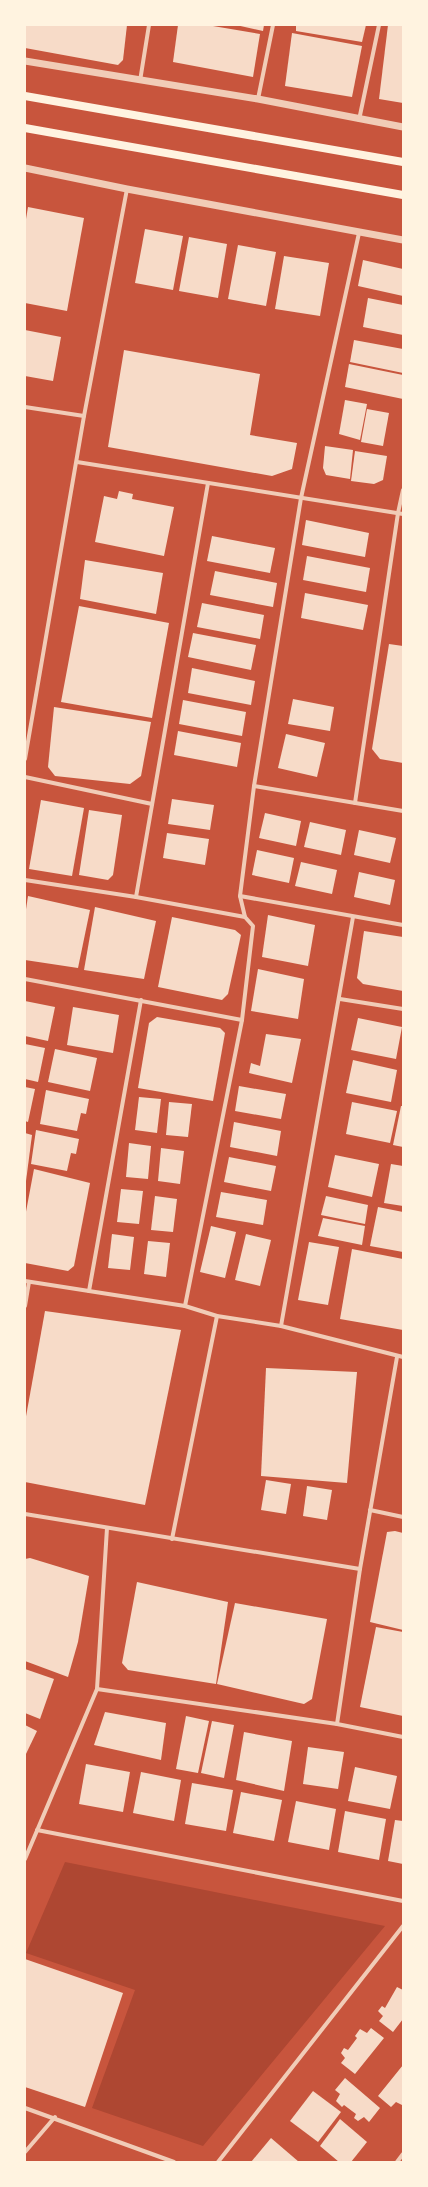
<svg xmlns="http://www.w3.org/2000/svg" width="428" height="2187" viewBox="0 0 428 2187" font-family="Inter,sans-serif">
	<rect width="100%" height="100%" fill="#c8553d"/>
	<polygon fill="#ae4732" points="65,1862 385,1926 203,2146 92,2108 135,1990 26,1953"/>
	<g fill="#f7dbc8">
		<polygon points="25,25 127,25 123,60 118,65 25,48"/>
		<polygon points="178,25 207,25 260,34 253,77 173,62"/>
		<polygon points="236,25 264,25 263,31"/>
		<polygon points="296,25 366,25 362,42 296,31"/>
		<polygon points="388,25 403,25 403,103 379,99"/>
		<polygon points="292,33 362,46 352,97 285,86"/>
		<polygon points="28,207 84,218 67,311 25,303 25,225"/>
		<polygon points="145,229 183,236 173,290 135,283"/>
		<polygon points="189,237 227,244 218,298 179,291"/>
		<polygon points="238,245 276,252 266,306 228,299"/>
		<polygon points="284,256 329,263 320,316 275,309"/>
		<polygon points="363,260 403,269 403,296 358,286"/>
		<polygon points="368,298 403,305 403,335 363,327"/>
		<polygon points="25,330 61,337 53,381 25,376"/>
		<polygon points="354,340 403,349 403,373 350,362"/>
		<polygon points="124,350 260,374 250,435 297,443 292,469 272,476 108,447"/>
		<polygon points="349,364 403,375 403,399 345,387"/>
		<polygon points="345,400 367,404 360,440 339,434"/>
		<polygon points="367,409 389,413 383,446 361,442"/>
		<polygon points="325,446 353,450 350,479 326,475 323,468"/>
		<polygon points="355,451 387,456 383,480 374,484 351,481"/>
		<polygon points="119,491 133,494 132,499 174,507 164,556 95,542 104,496 117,499"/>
		<polygon points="306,520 369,533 365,557 302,545"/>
		<polygon points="212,536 275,548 270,573 207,561"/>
		<polygon points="307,556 370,568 366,592 303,580"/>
		<polygon points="85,560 163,573 156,614 80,599"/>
		<polygon points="215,571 277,583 273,607 210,595"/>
		<polygon points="305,593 368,605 363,630 301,618"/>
		<polygon points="202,603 264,615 260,639 197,627"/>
		<polygon points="79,606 169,623 152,718 61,702"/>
		<polygon points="193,633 256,645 251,670 188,657"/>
		<polygon points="389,644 403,646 403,763 380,759 372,749"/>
		<polygon points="192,668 255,681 251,705 188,693"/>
		<polygon points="293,699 334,707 330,731 288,724"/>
		<polygon points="183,700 246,712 242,736 179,724"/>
		<polygon points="54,707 151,722 141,776 130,784 55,776 48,767"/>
		<polygon points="178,731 241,743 237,767 174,755"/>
		<polygon points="286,734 325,743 317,777 278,768"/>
		<polygon points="172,799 214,805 210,830 168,824"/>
		<polygon points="41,800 84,808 72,876 29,869"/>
		<polygon points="89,810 122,815 113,875 108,880 79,875"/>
		<polygon points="265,813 301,821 296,846 259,838"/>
		<polygon points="310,822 346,830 341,855 304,847"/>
		<polygon points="359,830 396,838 390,863 354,855"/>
		<polygon points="167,833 209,839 205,865 163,858"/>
		<polygon points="257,850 294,858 289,883 252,875"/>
		<polygon points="301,862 337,870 332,894 295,886"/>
		<polygon points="359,872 395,880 390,905 354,897"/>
		<polygon points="28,896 90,910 78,968 25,960 25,916"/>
		<polygon points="95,907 156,921 144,979 84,970"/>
		<polygon points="268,915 315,925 308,966 262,957"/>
		<polygon points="172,917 235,930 241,935 228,994 222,1000 158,987"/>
		<polygon points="364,931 403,937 403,991 363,984 357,978"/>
		<polygon points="258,969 304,979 298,1019 251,1011"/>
		<polygon points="25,1001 55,1007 48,1041 25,1036"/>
		<polygon points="73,1007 119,1015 113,1053 67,1045"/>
		<polygon points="157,1017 220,1028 225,1033 213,1101 138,1088 149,1023"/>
		<polygon points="358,1018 402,1027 396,1059 351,1050"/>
		<polygon points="266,1034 301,1039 292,1083 249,1073 251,1063 260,1066"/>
		<polygon points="25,1044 45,1048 38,1082 25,1079"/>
		<polygon points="55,1049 97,1058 90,1091 48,1082"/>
		<polygon points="353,1060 397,1070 391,1102 346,1093"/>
		<polygon points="239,1086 286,1094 281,1119 235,1111"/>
		<polygon points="25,1087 35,1089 28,1122 25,1121"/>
		<polygon points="46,1090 89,1099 86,1114 81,1113 77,1131 40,1124"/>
		<polygon points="139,1097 161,1099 157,1133 135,1130"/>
		<polygon points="169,1102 192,1104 188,1137 166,1135"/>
		<polygon points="352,1102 397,1111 390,1143 346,1134"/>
		<polygon points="401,1106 403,1106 403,1147 393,1145"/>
		<polygon points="234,1122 281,1131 277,1156 230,1147"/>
		<polygon points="36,1130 79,1139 76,1154 71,1153 67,1171 31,1164"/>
		<polygon points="25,1133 32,1135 26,1181 25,1181"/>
		<polygon points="129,1143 151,1146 148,1179 126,1177"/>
		<polygon points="161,1148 184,1151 180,1184 158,1181"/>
		<polygon points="335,1155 379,1164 372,1197 328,1187"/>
		<polygon points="229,1157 276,1166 271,1191 224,1182"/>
		<polygon points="391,1164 403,1166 403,1206 384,1203"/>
		<polygon points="34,1169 90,1183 74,1266 68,1271 25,1263 25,1217"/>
		<polygon points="121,1189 143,1191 139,1224 117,1222"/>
		<polygon points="221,1192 267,1200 263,1225 216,1217"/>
		<polygon points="155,1196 177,1199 173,1232 151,1230"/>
		<polygon points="326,1196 368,1205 365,1224 321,1215"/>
		<polygon points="378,1207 403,1212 403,1252 370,1246"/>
		<polygon points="323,1218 365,1226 362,1245 318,1236"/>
		<polygon points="211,1226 236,1232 225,1278 200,1272"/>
		<polygon points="112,1234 134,1237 130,1270 108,1268"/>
		<polygon points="246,1234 271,1240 260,1286 235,1280"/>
		<polygon points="148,1241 170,1243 166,1277 144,1274"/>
		<polygon points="309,1242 339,1247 328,1305 298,1300"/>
		<polygon points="352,1249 403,1259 403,1330 340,1319"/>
		<polygon points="45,1311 181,1330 145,1505 25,1482 25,1422"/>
		<polygon points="266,1368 357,1372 347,1483 261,1476"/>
		<polygon points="266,1480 291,1484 286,1514 261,1510"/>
		<polygon points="307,1486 332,1490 327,1520 303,1516"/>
		<polygon points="395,1531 403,1533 403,1630 370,1622 387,1532"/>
		<polygon points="30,1558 89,1576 78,1642 68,1677 25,1661 25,1559"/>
		<polygon points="137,1582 228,1602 216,1684 128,1670 122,1663"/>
		<polygon points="235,1603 327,1619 312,1699 304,1704 217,1684"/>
		<polygon points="376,1627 403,1632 403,1716 360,1707"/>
		<polygon points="25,1669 54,1679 40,1719 25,1713"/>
		<polygon points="105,1712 166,1723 161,1760 94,1745"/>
		<polygon points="186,1716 209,1721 198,1773 176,1769"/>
		<polygon points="212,1721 234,1725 224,1778 201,1773"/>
		<polygon points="25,1725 37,1731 25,1756"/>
		<polygon points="244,1732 292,1741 284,1791 236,1780"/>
		<polygon points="308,1747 344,1752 338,1789 303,1784"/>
		<polygon points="86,1764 130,1772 123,1812 79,1804"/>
		<polygon points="355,1767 397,1776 390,1809 348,1801"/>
		<polygon points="141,1772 181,1780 174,1821 133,1813"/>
		<polygon points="192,1783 233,1790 226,1831 185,1824"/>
		<polygon points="241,1792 282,1800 274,1841 233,1833"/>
		<polygon points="296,1801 336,1809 329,1850 288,1842"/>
		<polygon points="345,1811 386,1819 379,1860 338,1852"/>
		<polygon points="395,1820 403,1821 403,1864 388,1861"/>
		<polygon points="25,1959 123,1993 85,2107 25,2087"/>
		<polygon points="397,1987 403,1990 403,2019 393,2032 379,2021 383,2016 378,2011 382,2006 385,2008"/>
		<polygon points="371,2028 384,2038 355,2074 341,2063 345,2058 341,2053 344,2048 348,2050 357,2038 355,2036 360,2029 367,2033"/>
		<polygon points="403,2065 403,2104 402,2105 396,2102 391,2107 378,2096"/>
		<polygon points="345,2078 380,2108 369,2122 364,2117 358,2121 354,2118 356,2114 344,2105 342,2107 336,2101 340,2094 335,2090"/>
		<polygon points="313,2091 341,2112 318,2142 290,2121"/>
		<polygon points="340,2119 367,2142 351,2162 339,2162 320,2146"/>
		<polygon points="271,2138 299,2162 251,2162"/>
	</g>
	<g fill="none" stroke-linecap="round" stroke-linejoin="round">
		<g stroke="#f1ccb7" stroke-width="4">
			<polyline points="140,81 149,25"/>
			<polyline points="258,99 273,25"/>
			<polyline points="359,120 379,25"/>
			<polyline points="25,407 84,416"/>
			<polyline points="77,462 403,514"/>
			<polyline points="25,759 84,416 127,189"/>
			<polyline points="25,777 152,804"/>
			<polyline points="254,786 403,811"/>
			<polyline points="355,803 398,513 403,490"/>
			<polyline points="25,880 136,897 245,917"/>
			<polyline points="240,896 403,925"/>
			<polyline points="136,897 208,483"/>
			<polyline points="25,979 242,1020"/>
			<polyline points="340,999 403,1009"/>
			<polyline points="25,1281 185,1306 217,1316 281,1326 403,1357"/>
			<polyline points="89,1291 141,1000"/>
			<polyline points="25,1306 29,1282"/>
			<polyline points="185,1306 242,1020 253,926 245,917 240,896 254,786 301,498 359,233"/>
			<polyline points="281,1326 353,917"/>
			<polyline points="370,1510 403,1517"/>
			<polyline points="25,1514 360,1569"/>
			<polyline points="172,1539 217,1316"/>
			<polyline points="97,1689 337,1724 403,1737"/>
			<polyline points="337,1724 360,1569 397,1357"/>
			<polyline points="37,1830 403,1901"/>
			<polyline points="25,1859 97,1689 107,1528"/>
			<polyline points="25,2108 174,2162"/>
			<polyline points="25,2152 55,2117"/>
			<polyline points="218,2162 403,1926"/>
			<polyline points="397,2162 403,2154"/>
		</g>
		<g stroke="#f1ccb7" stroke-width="7">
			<polyline points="25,61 258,99 403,127"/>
			<polyline points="25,168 127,189 403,240"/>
		</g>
		<g stroke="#fff3e0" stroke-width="8">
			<polyline points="25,96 403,162"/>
			<polyline points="25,128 403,195"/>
		</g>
	</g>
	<rect width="428" height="2187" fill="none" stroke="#fff3e0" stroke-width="52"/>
</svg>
